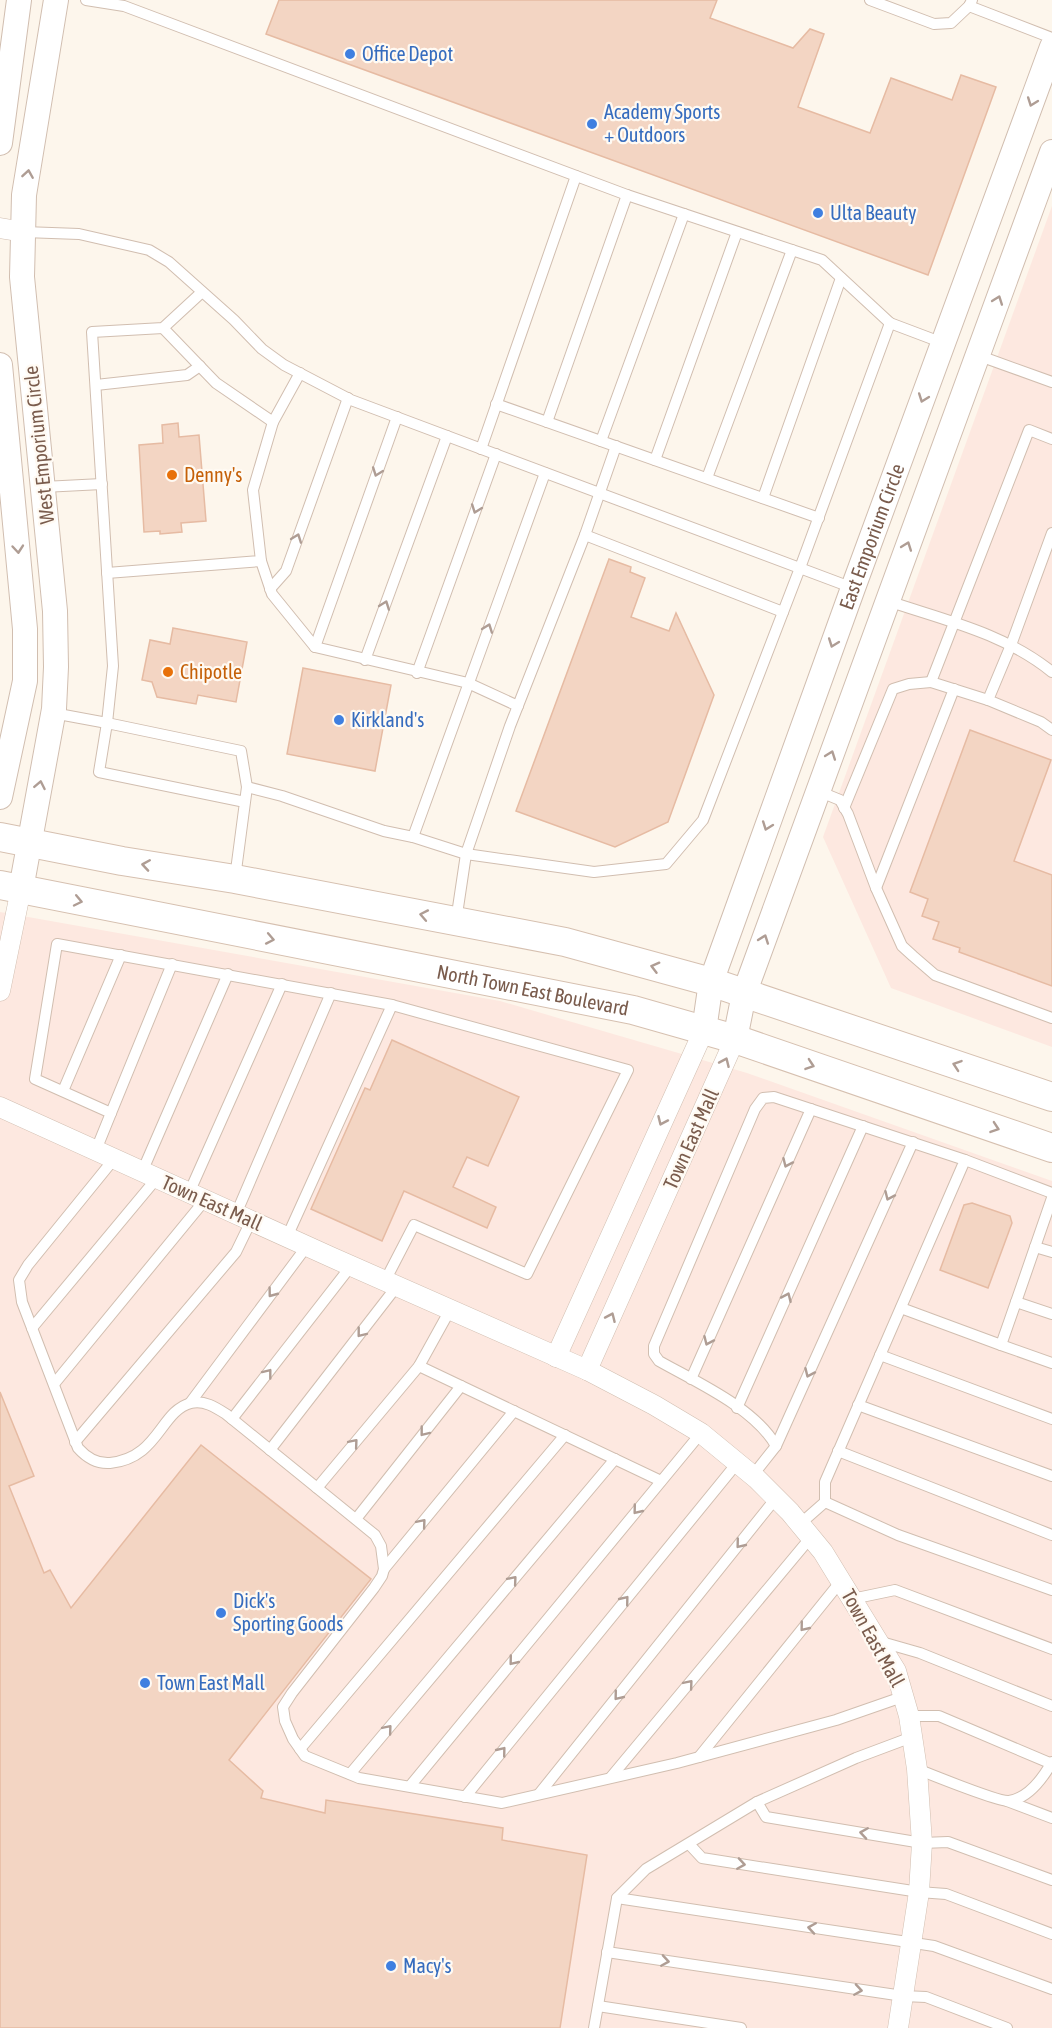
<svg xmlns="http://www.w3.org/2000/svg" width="1052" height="2028" viewBox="0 0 1052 2028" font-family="'Asap Condensed',sans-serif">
	<rect width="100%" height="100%" fill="#fdf6ec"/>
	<g fill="#fde8e0">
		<polygon points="1052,206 1052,1047 891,988 823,837"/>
		<polygon points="0,912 500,1001 747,1073 1052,1181 1052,2028 0,2028"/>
	</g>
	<g fill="#f3d5c3" stroke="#e6bba3" stroke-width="1.5">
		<polygon points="279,0 717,0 710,18 793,48 810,29 824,34 798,107 870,133 891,78 952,100 961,75 996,87 928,275 266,34"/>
		<polygon points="178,423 179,437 199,435 206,521 181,523 182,532 160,534 160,531 144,532 139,445 163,443 162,425"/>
		<polygon points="609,559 631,567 630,572 645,578 631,617 669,631 676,613 714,695 668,822 615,847 516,811"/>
		<polygon points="173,628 247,642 236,702 198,695 196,704 157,697 152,682 142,680 150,640 170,644"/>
		<polygon points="303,668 391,685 375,771 287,754"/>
		<polygon points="970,730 1051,760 1014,861 1052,875 1052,986 959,952 960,948 933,939 939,922 922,916 928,899 910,892"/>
		<polygon points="392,1040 519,1097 488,1166 467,1157 453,1187 496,1207 487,1228 404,1191 382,1241 311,1209 365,1088 370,1090"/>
		<polygon points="972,1203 1010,1216 1012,1223 988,1288 940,1270 964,1205"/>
		<polygon points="0,1392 34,1476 9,1486 44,1573 50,1570 71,1608 201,1445 371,1579 229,1760 263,1791 261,1798 325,1813 326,1800 503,1828 502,1840 587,1855 560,2028 0,2028"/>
	</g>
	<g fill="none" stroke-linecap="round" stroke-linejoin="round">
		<defs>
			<g id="service">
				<polyline points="86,0 124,6 627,195 822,260 890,323 800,568 703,820 666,864 594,872 466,854 413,837 384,831 282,796 247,787"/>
				<polyline points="870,0 934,24 951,23 969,6 972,0"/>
				<polyline points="969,6 1052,38"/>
				<polyline points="24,232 79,234 149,250 169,262 234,320 262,349 284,365 351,400 853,588"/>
				<polyline points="890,323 943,343"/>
				<polyline points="163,328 216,383 273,422 300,373"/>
				<polyline points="977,355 1052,382"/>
				<polyline points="96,385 187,375 200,366"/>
				<polyline points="496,404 819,518"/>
				<polyline points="547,422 627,195"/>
				<polyline points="601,441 684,214"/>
				<polyline points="481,449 576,176"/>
				<polyline points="655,460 737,232"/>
				<polyline points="707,478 792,250"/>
				<polyline points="43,487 102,484"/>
				<polyline points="763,498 841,278"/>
				<polyline points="1052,533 1011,645 988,700 1041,722 1052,730"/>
				<polyline points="585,535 783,612"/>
				<polyline points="261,561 272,594 315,647 468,683 518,706"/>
				<polyline points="107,573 261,561 253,490 273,422"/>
				<polyline points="270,589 286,571 348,398"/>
				<path d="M888,601C944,620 1004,633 1052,672"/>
				<polyline points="315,647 397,417"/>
				<polyline points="365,660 447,436"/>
				<polyline points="417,673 496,454"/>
				<polyline points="988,700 931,682 1029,430 1052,439"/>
				<polyline points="53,713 107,723 113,666 92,332 163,328 202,292"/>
				<polyline points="818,791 840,800 848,814 876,888 902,946 913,956 935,975 1052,1018"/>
				<polyline points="844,808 893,689 909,684 931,682"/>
				<polyline points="413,837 545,473"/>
				<polyline points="235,878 247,787 241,751 107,723 99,772 245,802"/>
				<polyline points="876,888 954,689"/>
				<polyline points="456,921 466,854 510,726 585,535 616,446"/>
				<polyline points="63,1091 121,955"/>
				<polyline points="111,1113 172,964"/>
				<polyline points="96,1150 111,1113 35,1079 57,944 392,1005"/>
				<path d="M114,1159L28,1265L19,1280L22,1302L78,1448C86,1457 97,1464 110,1463C159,1458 160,1411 191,1403C204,1400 215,1407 226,1414L375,1535L381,1546L384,1569L382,1576L374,1588L292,1693L283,1707L285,1721L293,1739L305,1756L359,1778L502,1803L677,1763L836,1720L905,1696"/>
				<polyline points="965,1160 1052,1193"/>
				<polyline points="142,1172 228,974"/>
				<polyline points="189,1193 282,984"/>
				<polyline points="1052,1198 1016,1302 1052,1314"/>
				<polyline points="236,1214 331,993"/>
				<polyline points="287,1237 392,1005 628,1070 527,1274 414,1225 385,1281"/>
				<polyline points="1035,1247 1052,1252"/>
				<polyline points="1016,1302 1001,1345 1052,1363"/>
				<polyline points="901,1308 1001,1345"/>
				<polyline points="32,1328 157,1178"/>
				<polyline points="880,1355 1052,1419"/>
				<polyline points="419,1366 661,1481"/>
				<polyline points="691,1379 811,1109"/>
				<polyline points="54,1384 205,1200"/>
				<polyline points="190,1403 307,1246"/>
				<polyline points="858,1405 1052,1476"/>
				<polyline points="737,1408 863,1126"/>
				<polyline points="232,1419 351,1266"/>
				<polyline points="75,1442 236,1252 251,1221"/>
				<polyline points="776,1446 913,1142"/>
				<polyline points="270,1450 397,1286"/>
				<polyline points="838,1451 1052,1535"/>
				<path d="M753,1475L776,1446C755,1408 696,1382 659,1361L654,1354V1346L755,1109L763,1098L774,1097L965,1160L825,1482V1502"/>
				<polyline points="317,1488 419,1366 450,1310"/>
				<polyline points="356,1519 461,1386"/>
				<polyline points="800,1524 825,1502 898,1535 1052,1590"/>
				<polyline points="384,1569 514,1411"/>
				<polyline points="852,1599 895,1590 1052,1649"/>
				<polyline points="878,1641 920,1653 1052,1706"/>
				<polyline points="909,1716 939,1716 1052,1764"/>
				<polyline points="300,1749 565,1435"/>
				<polyline points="699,1757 841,1581"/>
				<path d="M917,1769C932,1775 999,1802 1009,1801C1029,1798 1043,1778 1052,1762"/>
				<polyline points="350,1774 615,1459"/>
				<polyline points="611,1777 811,1537"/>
				<polyline points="410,1786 701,1433"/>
				<polyline points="539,1794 776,1498"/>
				<polyline points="465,1797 738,1462"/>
				<polyline points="1007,1801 1052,1818"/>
				<polyline points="757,1802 766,1817 922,1843 948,1842 1052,1880"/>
				<polyline points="689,1844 702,1858 919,1892 946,1894 1052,1934"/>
				<polyline points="617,1898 934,1946 1052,1989"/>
				<polyline points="607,1952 903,1996 926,1997 1007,2028"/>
				<polyline points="598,2006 741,2028"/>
				<polyline points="594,2028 617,1898 646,1869 757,1802 856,1758 912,1737"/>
			</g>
			<g id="minor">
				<polyline points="0,228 24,232"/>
				<polyline points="0,991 21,889"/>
				<polyline points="0,1107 331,1257 587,1370 654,1405 701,1433 757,1479 790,1512 823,1552 896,1671 909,1716 917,1769 922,1843 919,1892 898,2028"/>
				<polyline points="556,1357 704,1030"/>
				<polyline points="587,1370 735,1039"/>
			</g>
			<g id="tertiary">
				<polyline points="0,143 19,0"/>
				<polyline points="0,365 25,629 25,681 0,797"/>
				<polyline points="21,889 54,709 56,667 55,611 22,277 24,195 56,0"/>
				<path id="s1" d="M704,1030L711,982L853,588L1052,47"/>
				<polyline points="735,1039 744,994 1052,152"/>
			</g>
			<g id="secondary">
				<polyline points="0,837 122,861 235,879 565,942 711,982 1052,1097"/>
				<path id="s2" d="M0,885L633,1010L735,1039L1052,1148"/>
			</g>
		</defs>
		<use href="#service" stroke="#d1beb0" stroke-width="12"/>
		<use href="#minor" stroke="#d1beb0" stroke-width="21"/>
		<use href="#tertiary" stroke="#d1beb0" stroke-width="26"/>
		<use href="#secondary" stroke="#d6c0b0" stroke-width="30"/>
		<use href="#service" stroke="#fff" stroke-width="10"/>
		<use href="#minor" stroke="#fff" stroke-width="20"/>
		<use href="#tertiary" stroke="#fff" stroke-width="24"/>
		<use href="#secondary" stroke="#fff" stroke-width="28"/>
	</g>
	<defs><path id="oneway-chevron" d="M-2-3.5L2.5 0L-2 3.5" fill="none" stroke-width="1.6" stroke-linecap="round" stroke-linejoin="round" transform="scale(1.5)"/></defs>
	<g stroke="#af9d94">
		<use href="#oneway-chevron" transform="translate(1032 102) rotate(110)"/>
		<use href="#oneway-chevron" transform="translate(28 174) rotate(-81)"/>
		<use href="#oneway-chevron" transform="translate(998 300) rotate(-70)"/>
		<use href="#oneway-chevron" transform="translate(923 398) rotate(110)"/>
		<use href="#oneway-chevron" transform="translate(377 472) rotate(110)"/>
		<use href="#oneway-chevron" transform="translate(476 509) rotate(110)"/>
		<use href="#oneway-chevron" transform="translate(297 538) rotate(-70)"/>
		<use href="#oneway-chevron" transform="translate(907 546) rotate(-70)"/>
		<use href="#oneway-chevron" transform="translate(18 549) rotate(85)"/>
		<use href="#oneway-chevron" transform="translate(385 605) rotate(-70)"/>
		<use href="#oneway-chevron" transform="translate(488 628) rotate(-70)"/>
		<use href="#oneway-chevron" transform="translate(833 643) rotate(110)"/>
		<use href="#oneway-chevron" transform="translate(831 755) rotate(-70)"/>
		<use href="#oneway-chevron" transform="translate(40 785) rotate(-79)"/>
		<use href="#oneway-chevron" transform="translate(767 826) rotate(110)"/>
		<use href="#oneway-chevron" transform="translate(146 865) rotate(-171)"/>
		<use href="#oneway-chevron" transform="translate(78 901) rotate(12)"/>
		<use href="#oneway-chevron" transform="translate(424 915) rotate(-169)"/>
		<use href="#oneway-chevron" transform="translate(270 939) rotate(11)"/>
		<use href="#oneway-chevron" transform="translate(764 939) rotate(-70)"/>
		<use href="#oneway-chevron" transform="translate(655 967) rotate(-165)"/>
		<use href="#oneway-chevron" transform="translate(725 1062) rotate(-66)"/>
		<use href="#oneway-chevron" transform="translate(810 1065) rotate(19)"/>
		<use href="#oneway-chevron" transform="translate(957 1065) rotate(-161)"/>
		<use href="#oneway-chevron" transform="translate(662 1121) rotate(114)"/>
		<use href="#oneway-chevron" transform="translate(995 1128) rotate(19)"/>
		<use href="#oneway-chevron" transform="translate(787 1163) rotate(114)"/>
		<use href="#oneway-chevron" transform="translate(889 1196) rotate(114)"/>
		<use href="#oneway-chevron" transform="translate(272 1293) rotate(127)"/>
		<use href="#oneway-chevron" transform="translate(787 1297) rotate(-66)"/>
		<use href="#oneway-chevron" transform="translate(611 1317) rotate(-66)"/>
		<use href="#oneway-chevron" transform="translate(361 1333) rotate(128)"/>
		<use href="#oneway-chevron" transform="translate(708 1341) rotate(114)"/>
		<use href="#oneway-chevron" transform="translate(268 1373) rotate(-52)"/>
		<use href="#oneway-chevron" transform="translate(809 1373) rotate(114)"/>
		<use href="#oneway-chevron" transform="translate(424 1432) rotate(128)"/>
		<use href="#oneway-chevron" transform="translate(354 1443) rotate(-50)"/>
		<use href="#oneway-chevron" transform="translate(637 1510) rotate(129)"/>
		<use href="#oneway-chevron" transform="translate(422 1523) rotate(-50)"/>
		<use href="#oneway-chevron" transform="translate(740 1544) rotate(129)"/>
		<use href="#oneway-chevron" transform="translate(513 1580) rotate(-50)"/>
		<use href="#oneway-chevron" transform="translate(625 1600) rotate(-51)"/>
		<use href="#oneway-chevron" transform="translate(804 1627) rotate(129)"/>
		<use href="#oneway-chevron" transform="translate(513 1661) rotate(129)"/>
		<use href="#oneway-chevron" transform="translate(689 1684) rotate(-50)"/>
		<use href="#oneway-chevron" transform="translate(618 1696) rotate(129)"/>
		<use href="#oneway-chevron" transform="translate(388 1729) rotate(-50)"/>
		<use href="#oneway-chevron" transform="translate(502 1751) rotate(-51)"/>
		<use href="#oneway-chevron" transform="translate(864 1833) rotate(-171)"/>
		<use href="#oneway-chevron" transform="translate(741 1864) rotate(9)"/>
		<use href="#oneway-chevron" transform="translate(812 1928) rotate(-171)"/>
		<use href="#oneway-chevron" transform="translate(665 1961) rotate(9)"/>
		<use href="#oneway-chevron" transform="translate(858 1990) rotate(9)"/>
	</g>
	<g fill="#3f7fe0" stroke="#fffaf3" stroke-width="2">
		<circle cx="350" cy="54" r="6"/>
		<circle cx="592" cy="124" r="6"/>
		<circle cx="818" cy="213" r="6"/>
		<circle cx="339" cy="720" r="6"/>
		<circle cx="221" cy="1613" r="6"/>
		<circle cx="145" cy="1683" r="6"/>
		<circle cx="391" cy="1966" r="6"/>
	</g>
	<g fill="#e8710a" stroke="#fffaf3" stroke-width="2">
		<circle cx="172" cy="475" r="6"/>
		<circle cx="168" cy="672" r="6"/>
	</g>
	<g text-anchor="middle" stroke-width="4.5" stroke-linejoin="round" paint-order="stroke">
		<g font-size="20" fill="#366cbe" stroke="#fffaf3" text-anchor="start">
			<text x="362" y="61">Office Depot</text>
			<text x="604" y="119">Academy Sports<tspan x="604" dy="23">+ Outdoors</tspan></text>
			<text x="830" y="220">Ulta Beauty</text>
			<text x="351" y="727">Kirkland's</text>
			<text x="233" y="1608">Dick's<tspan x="233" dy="23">Sporting Goods</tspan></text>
			<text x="157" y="1690">Town East Mall</text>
			<text x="403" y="1973">Macy's</text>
		</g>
		<g font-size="20" fill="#7a5c4d" stroke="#fffaf3">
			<text transform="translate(39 445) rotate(-96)" y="7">West Emporium Circle</text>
			<text dy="7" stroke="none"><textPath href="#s1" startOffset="522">East Emporium Circle</textPath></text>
			<text dy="7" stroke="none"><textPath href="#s2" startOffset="543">North Town East Boulevard</textPath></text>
			<text transform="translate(691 1139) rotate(-66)" y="7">Town East Mall</text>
			<text transform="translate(212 1203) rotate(24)" y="7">Town East Mall</text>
			<text transform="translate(873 1638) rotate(61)" y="7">Town East Mall</text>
		</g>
		<g font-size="20" fill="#c56008" stroke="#fffaf3" text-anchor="start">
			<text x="184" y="482">Denny's</text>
			<text x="180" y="679">Chipotle</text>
		</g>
	</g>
</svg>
